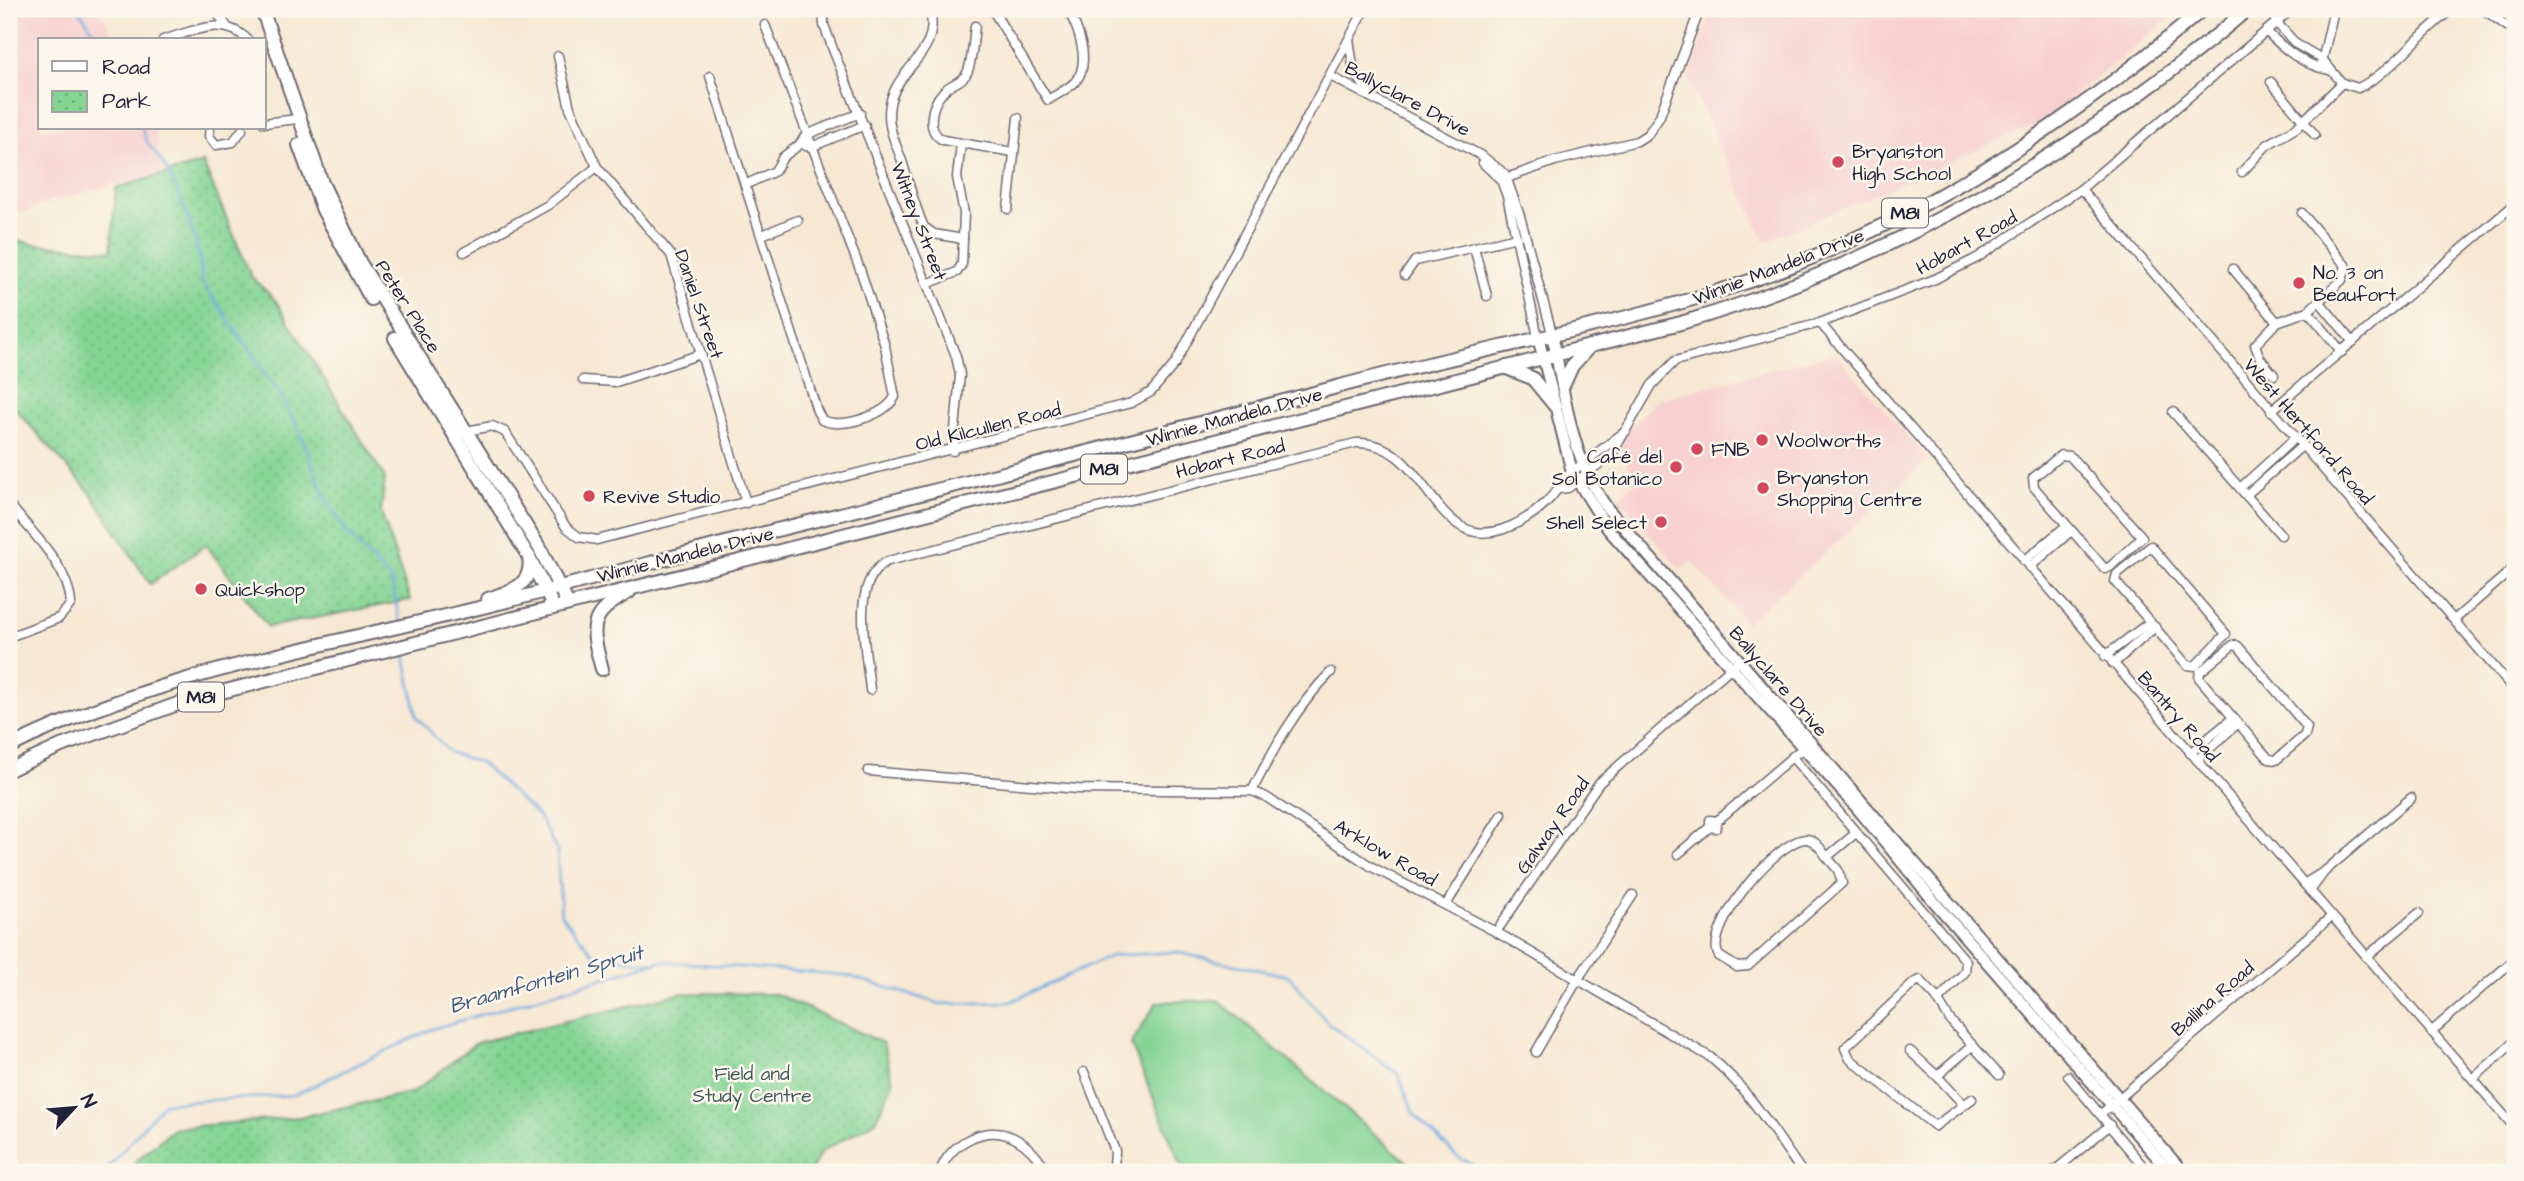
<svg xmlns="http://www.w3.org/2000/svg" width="2524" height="1181" viewBox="0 0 2524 1181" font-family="'Architects Daughter',sans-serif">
	<defs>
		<pattern id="park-dots" width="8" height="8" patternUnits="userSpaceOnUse" patternTransform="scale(1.75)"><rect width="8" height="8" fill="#84d494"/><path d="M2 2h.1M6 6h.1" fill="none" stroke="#72b680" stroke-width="1.8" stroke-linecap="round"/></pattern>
	</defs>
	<rect width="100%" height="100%" fill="#fbf7ec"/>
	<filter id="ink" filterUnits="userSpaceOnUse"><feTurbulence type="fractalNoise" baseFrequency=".0143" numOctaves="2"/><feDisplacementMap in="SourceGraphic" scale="14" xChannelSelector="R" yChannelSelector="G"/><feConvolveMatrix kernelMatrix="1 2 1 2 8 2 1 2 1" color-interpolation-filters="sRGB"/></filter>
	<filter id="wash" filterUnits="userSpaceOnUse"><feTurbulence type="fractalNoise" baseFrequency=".00686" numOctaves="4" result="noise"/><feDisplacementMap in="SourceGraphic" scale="28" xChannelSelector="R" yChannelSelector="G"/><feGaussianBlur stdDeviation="1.57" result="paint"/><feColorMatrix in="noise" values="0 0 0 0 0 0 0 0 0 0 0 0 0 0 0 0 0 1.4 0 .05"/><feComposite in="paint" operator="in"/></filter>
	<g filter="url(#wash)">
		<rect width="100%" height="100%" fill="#f7e8d3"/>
		<g fill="#f7d0cf">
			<polygon points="9,9 94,9 104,17 115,40 40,40 40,128 154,128 164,172 51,201 28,211 9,212"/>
			<polygon points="1713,9 2181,9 2042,122 1765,242 1688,79"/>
			<polygon points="1835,353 1928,460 1747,623 1691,561 1680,569 1618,498 1639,479 1613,446 1657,400"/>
		</g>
		<polygon fill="#84d494" stroke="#537b68" stroke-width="2" points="1218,1000 1419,1172 1184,1172 1131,1044 1157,1002"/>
		<g fill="url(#park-dots)" stroke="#537b68" stroke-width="2">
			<polygon points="203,163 251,276 276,301 385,478 381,512 410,600 268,627 206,545 150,584 90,492 9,402 9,238 34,244 111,251 116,188"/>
			<polygon points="682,993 776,994 883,1043 893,1082 876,1121 821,1152 810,1172 128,1172 136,1161 174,1128 300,1117 414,1092 476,1043"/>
		</g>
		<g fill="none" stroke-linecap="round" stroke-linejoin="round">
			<g stroke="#6fabe0" stroke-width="2.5">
				<polyline points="78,9 100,40"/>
				<path d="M142,128C147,148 154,149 164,165C179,190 203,251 201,280L278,392L300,432L324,496L347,533L391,580L400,621"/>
				<polyline points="404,652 417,717 449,752 482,764 539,817 557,851 561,915 596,956 653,963"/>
				<polyline points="104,1172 164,1103 294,1095 432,1029 661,961 845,975 941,1004 1010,1002 1111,956 1175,952 1289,976 1328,1023 1398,1074 1414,1114 1455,1155 1485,1172"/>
			</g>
		</g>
	</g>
	<g filter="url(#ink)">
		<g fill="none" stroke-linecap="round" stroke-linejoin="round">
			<defs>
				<g id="minor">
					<polyline points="214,9 226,25"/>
					<polyline points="823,9 824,25 834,52 956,356 960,375 953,451"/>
					<path d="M930,9C941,55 898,65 890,104C886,126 895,141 902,161C909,183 914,205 924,227L934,234L963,239"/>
					<path d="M992,9L1048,100C1056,95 1068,89 1075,82C1092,63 1078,27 1067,9"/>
					<polyline points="2483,9 2515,32"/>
					<path d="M2276,22L2296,44L2322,59L2342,83L2358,88C2395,70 2419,32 2453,9"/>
					<path d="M975,26C973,40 973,57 968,71C963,83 950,83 943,92C931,105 925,131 943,140L1013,152"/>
					<path d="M2266,31C2284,49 2303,65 2329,70"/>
					<polyline points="1349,39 1354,72 1372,96"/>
					<path d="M163,40C193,31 223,15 248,40"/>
					<polyline points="558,56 570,108 597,167 671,255 746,503"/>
					<polyline points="2322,62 2334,9"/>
					<path d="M710,76L817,411L822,420C842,429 884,416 895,397L885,346L861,272L765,25"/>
					<polyline points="1330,76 1482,156 1505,174 1520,216 1552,333"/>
					<polyline points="2271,82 2315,135"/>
					<polyline points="2515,117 2515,119"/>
					<polyline points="264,123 297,119"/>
					<polyline points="210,128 209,136 216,145 233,142 242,130"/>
					<polyline points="806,146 811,147 865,125"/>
					<polyline points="1483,163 1501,180 1507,196 1538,337"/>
					<polyline points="2242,172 2267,145 2296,128 2342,83"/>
					<polyline points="1501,180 1555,161 1637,141 1648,134 1659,118 1700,9"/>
					<polyline points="747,184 775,171 783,157 799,145 806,135 860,113"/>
					<polyline points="2081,189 2515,691"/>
					<polyline points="1008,209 1018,118"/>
					<polyline points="762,235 798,220"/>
					<polyline points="1474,247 1487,296"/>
					<polyline points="464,252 548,205 597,167"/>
					<polyline points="2233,269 2277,322 2308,311 2342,280 2346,266 2302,213"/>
					<polyline points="1405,275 1415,261 1517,237"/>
					<polyline points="927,284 957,272 962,264 964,213 957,177 961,144"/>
					<polyline points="2319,301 2353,342"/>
					<polyline points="2308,311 2342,352"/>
					<polyline points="1820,323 2515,1128"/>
					<polyline points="2274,375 2260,358 2255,345 2277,322"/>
					<polyline points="583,380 616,382 701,354"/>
					<polyline points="2271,411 2515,204"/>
					<polyline points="2173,412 2281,535"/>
					<polyline points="462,432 492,426 505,432 566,527 579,537 597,540 1131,403 1151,392 1175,364 1365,9"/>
					<polygon points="2061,455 2070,456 2142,537 2110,567 2105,569 2034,487 2033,478"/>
					<polyline points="2240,488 2295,438"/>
					<polyline points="1559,489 1568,488 1612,454 1652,385 1675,361 1820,323 1935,279 1977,258 2081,189 2292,9"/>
					<polyline points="2246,495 2302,446"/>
					<path d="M9,504C31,532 69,566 71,604L59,618L9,637"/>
					<polygon points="2151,546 2226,634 2195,666 2187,665 2115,581 2117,574"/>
					<polyline points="2024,561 2066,526"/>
					<polyline points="2030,567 2071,531"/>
					<polyline points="2454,620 2515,567"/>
					<polygon points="2233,645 2238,646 2307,727 2305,735 2276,760 2269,759 2199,678 2200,672"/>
					<polyline points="2105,656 2150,622"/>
					<polyline points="2113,664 2155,627"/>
					<path d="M870,690C867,654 848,580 888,561L1356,443C1434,439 1431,574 1523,520C1539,511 1556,495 1564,478L1626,431"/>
					<polyline points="2190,753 2233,718"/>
					<polyline points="1792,757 1966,961 1965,972 1938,1000"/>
					<polyline points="2197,760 2237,724"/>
					<path d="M868,771L1078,789L1252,791L1266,797L1372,867L1496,932L1710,1057C1748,1088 1774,1132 1802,1172"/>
					<path d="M1252,791C1274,748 1296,707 1331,672"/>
					<polyline points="1717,821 1806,745"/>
					<polyline points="1678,854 1710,827 1716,828 1717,821 1710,820 1710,827"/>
					<path d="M1827,857C1822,851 1816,840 1807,839C1778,838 1702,929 1719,956L1737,967L1748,966L1842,883L1838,870L1827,857L1856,833"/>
					<polyline points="2304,884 2325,871 2411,798"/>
					<polyline points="2310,891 2325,871"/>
					<polyline points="1446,905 1502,814"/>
					<polyline points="1496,932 1599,783 1735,664"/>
					<polyline points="2366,957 2419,913"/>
					<polyline points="2431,1032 2515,959"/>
					<polyline points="1910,1051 1937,1076"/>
					<polyline points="1536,1052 1578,979 1633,895"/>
					<polyline points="1084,1072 1115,1151 1114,1167 1108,1172"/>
					<polyline points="2068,1076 2147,1171"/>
					<polyline points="2473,1079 2515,1041"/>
					<polyline points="1972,1099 1935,1126 1850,1059 1845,1048 1914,983 1920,980 1936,997 1950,1020 1999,1075"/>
					<polyline points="1964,1105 1937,1076 1973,1045"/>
					<polyline points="2101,1114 2332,916"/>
					<path d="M940,1172C949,1144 984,1124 1012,1137C1028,1144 1039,1159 1048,1172"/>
					<polyline points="2053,1172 2110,1125"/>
				</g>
				<g id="tertiary">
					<path d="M1552,333C1564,393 1571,459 1608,509L2183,1172"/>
					<polyline points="1538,337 1572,472 1608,529 1857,808 1937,905 2170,1172"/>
				</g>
				<g id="secondary">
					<polyline points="262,9 322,183 360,263 539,547 567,602"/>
					<polyline points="299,145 323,210 371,299"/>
					<polyline points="395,338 529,557 553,606"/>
				</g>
				<g id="primary">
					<polyline points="1504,367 1532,378 1555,406"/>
					<polyline points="1563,386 1572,366 1590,346"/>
					<path d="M488,599C510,591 534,586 529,557"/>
					<path d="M602,669C590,626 588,615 629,592"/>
					<path d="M9,747C164,670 337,644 503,602C583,582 662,559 741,539C939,489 1136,441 1333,388C1475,349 1626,325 1764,276C1928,217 2072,121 2203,9"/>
					<path d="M9,770L61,746L186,701L1681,323C1891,262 2082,150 2248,9"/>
				</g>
			</defs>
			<use href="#minor" stroke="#6d6770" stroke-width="11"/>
			<use href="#tertiary" stroke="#6d6770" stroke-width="14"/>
			<use href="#secondary" stroke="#6d6770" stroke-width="16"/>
			<use href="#primary" stroke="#6d6770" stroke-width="16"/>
			<use href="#minor" stroke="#fff" stroke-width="8"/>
			<use href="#tertiary" stroke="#fff" stroke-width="10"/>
			<use href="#secondary" stroke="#fff" stroke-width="12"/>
			<use href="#primary" stroke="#fff" stroke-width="12"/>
		</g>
	</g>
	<g fill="#d1495b" stroke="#fbf7ec" stroke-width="2.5">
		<circle cx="1838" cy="162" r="7"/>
		<circle cx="2299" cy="283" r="7"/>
		<circle cx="1762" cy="440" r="7"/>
		<circle cx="1697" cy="449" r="7"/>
		<circle cx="1676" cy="467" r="7"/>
		<circle cx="1763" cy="488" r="7"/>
		<circle cx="589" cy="496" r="7"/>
		<circle cx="1661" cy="522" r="7"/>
		<circle cx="201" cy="589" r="7"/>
	</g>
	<g text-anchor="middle" stroke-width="5" stroke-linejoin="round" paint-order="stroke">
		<g fill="#fbf7ec" stroke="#636270" stroke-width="2">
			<rect x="1882" y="198.5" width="46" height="29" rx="5"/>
			<rect x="1081" y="454.5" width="46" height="29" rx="5"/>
			<rect x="178" y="682.5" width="46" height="29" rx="5"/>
		</g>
		<g font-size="18" font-weight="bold" fill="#22223b">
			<text x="1905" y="219">M81</text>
			<text x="1104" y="475">M81</text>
			<text x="201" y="703">M81</text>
		</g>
		<g font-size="19" fill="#22223b" stroke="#fbf7ec">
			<text transform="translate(1408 98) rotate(28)" y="7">Ballyclare Drive</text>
			<text transform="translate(920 221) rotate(69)" y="7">Witney Street</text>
			<text transform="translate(1966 242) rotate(-29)" y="7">Hobart Road</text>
			<text transform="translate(1778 266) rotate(-21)" y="7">Winnie Mandela Drive</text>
			<text transform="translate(700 304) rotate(71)" y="7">Daniel Street</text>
			<text transform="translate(409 306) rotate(58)" y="7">Peter Place</text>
			<text transform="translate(1234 416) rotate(-15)" y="7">Winnie Mandela Drive</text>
			<text transform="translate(988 426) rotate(-14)" y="7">Old Kilcullen Road</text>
			<text transform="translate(2309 431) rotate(49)" y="7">West Hertford Road</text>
			<text transform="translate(1230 458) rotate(-14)" y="7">Hobart Road</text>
			<text transform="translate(685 554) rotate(-14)" y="7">Winnie Mandela Drive</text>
			<text transform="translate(1779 681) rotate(49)" y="7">Ballyclare Drive</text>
			<text transform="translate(2179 716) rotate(49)" y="7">Bantry Road</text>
			<text transform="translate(1552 825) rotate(-55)" y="7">Galway Road</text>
			<text transform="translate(1386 852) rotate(30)" y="7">Arklow Road</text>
			<text transform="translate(2212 998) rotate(-41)" y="7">Ballina Road</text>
		</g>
		<g font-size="19" fill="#22223b" stroke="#fbf7ec" text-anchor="start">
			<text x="1852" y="158">Bryanston<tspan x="1852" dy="22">High School</tspan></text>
			<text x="2313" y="279">No. 3 on<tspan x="2313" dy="22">Beaufort</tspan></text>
			<text x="1776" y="447">Woolworths</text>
			<text x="1711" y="456">FNB</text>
			<text x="1662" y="463" text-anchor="end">Café del<tspan x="1662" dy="22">Sol Botanico</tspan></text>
			<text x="1777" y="484">Bryanston<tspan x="1777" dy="22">Shopping Centre</tspan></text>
			<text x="603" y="503">Revive Studio</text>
			<text x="1647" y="529" text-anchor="end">Shell Select</text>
			<text x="215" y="596">Quickshop</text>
		</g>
		<g font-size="19" fill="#3f5756" stroke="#fbf7ec">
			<text x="752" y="1080">Field and<tspan x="752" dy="22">Study Centre</tspan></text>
		</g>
		<g font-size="21" font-style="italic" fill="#41597d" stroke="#fbf7ec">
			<text transform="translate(546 979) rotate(-16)" y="7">Braamfontein Spruit</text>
		</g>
	</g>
	<rect width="2524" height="1181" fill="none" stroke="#fbf7ec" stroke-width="35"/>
	<rect x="38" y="38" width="228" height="91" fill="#fbf7ec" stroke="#a4a2a5" stroke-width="2"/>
	<rect x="52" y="61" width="35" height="10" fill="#ffffff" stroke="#a4a2a5" stroke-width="2"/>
	<text x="102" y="74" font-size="21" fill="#22223b">Road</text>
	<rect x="52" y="91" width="35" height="21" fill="url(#park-dots)" stroke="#a4a2a5" stroke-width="2"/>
	<text x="102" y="108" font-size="21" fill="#22223b">Park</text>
	<g transform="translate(74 1108) rotate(64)" stroke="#fbf7ec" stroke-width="5" paint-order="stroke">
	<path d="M0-5L12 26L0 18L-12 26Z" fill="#22223b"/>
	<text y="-10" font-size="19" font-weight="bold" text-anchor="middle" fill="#22223b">N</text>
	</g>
</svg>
